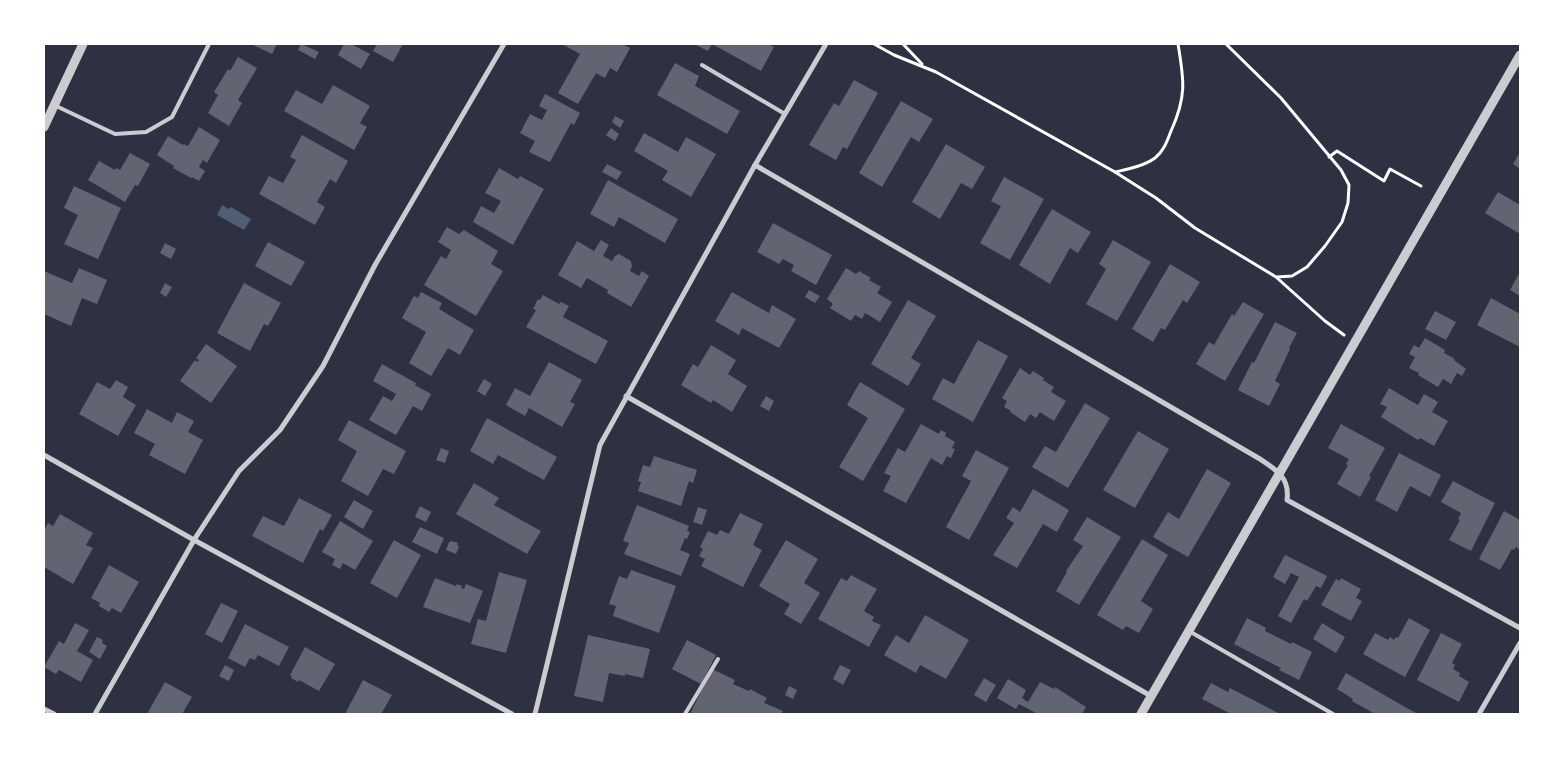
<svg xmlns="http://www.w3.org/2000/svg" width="1564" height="758" viewBox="0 0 1564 758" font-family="Literata,serif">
	<rect width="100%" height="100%" fill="#2d3142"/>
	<polygon fill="#4f5d75" points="222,205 229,209 231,207 251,219 244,230 217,215"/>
	<g fill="#626471">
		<polygon points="251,44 277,44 272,54"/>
		<polygon points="301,44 319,52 315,59 298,50"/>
		<polygon points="344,44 351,44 370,54 361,69 338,55"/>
		<polygon points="377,44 403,44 393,62 373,51"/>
		<polygon points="562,44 622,44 630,48 617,72 610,68 605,78 596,73 578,104 558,93 580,54"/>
		<polygon points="694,44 768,44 774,47 761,71 712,44 708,51"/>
		<polygon points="238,57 257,68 238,100 242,103 229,126 208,113 218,95 214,92 228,69 230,71"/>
		<polygon points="675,63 699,76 695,86 740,111 727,134 657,95"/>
		<polygon points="854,80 878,93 847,149 843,147 836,160 809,145 834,103 839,106"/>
		<polygon points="333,85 370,106 360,123 367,127 354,150 284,111 296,90 322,104"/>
		<polygon points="545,94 580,113 574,125 571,123 550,162 529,152 535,141 520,133 530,114 542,120 547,110 539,106"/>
		<polygon points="901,101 933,119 919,142 911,137 882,187 859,173"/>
		<polygon points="615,116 624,121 620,128 612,122"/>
		<polygon points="199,127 220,140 207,163 203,160 199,167 205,171 199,181 192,177 191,178 173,168 174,166 157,155 168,136 183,145 184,144 188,146"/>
		<polygon points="611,128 619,134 615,141 606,135"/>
		<polygon points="644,133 678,152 686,137 716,154 691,197 662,180 668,171 634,151"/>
		<polygon points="302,135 348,161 336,183 330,179 317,202 325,207 315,225 259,194 269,176 283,183 296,160 290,157"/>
		<polygon points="946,144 985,167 972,189 961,183 940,219 912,202"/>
		<polygon points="1520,152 1520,169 1513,164"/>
		<polygon points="130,153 150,164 138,186 135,185 125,202 88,180 99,161 115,170 116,168 120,170"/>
		<polygon points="607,164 622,172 617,180 602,172"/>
		<polygon points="499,168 518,179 520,176 544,189 513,245 473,222 481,206 494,213 501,201 485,193"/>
		<polygon points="1004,177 1044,199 1010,260 980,243 1001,206 991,201"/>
		<polygon points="608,180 678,219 665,243 619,217 614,227 590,214"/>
		<polygon points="74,186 121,208 98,259 64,244 78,215 64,208"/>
		<polygon points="1498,192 1520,205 1520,234 1485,213"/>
		<polygon points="1052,209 1091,232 1078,253 1070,248 1050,284 1019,265"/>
		<polygon points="773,223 832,255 816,285 791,271 794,265 783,259 779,264 757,252"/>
		<polygon points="447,227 459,234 464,230 498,251 491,264 503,271 476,316 424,285 441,256 446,259 451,250 438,242"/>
		<polygon points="601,240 609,245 603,256 612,261 615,256 619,254 631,261 632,266 630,271 639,276 642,271 649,276 631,307 607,293 608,290 587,278 581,288 558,275 577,241 594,251"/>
		<polygon points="1113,240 1151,262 1117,321 1086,304 1106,269 1099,264"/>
		<polygon points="268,242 305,262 291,286 255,266"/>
		<polygon points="165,243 176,249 171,259 160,253"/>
		<polygon points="1170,264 1200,282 1187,303 1183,300 1165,330 1161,328 1153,342 1132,329"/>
		<polygon points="79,268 107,280 97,304 82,298 71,326 44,314 44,271 72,283"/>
		<polygon points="846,268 856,274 859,271 871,278 869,280 881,287 877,293 892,302 880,322 865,313 862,319 855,315 851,321 830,308 833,304 827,299"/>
		<polygon points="1520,272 1520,296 1510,290"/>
		<polygon points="165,283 172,287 166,297 160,293"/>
		<polygon points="244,283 281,303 268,326 264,324 250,351 217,333"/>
		<polygon points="809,290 820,296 815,303 805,297"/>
		<polygon points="421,292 442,303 439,309 474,330 460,355 448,348 431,376 409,363 426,332 402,318 414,296 418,298"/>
		<polygon points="732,292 769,313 772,305 796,319 779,348 742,328 739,335 715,321"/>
		<polygon points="543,295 559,304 561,302 569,306 563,317 608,341 596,364 526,327 536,310 533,309 538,299 540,300"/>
		<polygon points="1491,298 1520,314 1520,347 1477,325"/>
		<polygon points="908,300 936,316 911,358 921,364 908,386 871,364"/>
		<polygon points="1243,302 1264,314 1225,381 1196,364 1209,342 1214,345 1232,314 1234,316"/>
		<polygon points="1435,311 1456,322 1446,340 1425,329"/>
		<polygon points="1275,322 1297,333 1289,348 1290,349 1275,381 1280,384 1269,406 1238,390 1252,362 1254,363"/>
		<polygon points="1425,338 1445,350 1444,353 1455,359 1454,360 1466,369 1462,376 1457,373 1451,384 1443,379 1438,387 1418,375 1419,373 1409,368 1415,357 1409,354 1414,345 1419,348"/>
		<polygon points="978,340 1008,356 973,422 932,399 943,378 954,384"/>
		<polygon points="206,344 237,366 211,403 180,381 195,360 197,362 199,360 196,358"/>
		<polygon points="711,345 736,360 728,374 747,386 732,412 713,400 711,403 681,385 693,364 698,367"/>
		<polygon points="549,362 582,380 570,402 575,404 562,427 529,408 525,416 506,405 515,388 530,396"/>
		<polygon points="382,364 416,383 415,385 431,394 422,411 413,406 396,435 369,420 383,396 392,401 396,394 373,381"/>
		<polygon points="1020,368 1030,375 1033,371 1044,378 1043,380 1054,387 1051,392 1066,401 1054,421 1040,412 1036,418 1030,414 1025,422 1010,412 1011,411 1004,407 1007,401 1002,398"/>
		<polygon points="484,379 492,384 485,396 477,391"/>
		<polygon points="116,380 128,387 123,397 136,405 118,436 79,414 97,382 110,389"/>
		<polygon points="860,382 905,409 863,481 839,467 868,418 847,405"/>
		<polygon points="1389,388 1418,405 1424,394 1438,402 1432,412 1448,421 1434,446 1420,438 1418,440 1381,417 1387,407 1380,404"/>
		<polygon points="766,396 774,401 769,411 760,406"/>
		<polygon points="1085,403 1110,418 1068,488 1032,467 1045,446 1056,452"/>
		<polygon points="147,409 172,423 177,412 194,421 188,432 203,440 185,474 149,455 155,444 134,433"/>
		<polygon points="487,418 557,457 544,480 498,455 493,464 470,451"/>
		<polygon points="349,420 406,451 394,474 383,469 368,496 341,481 357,451 338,440"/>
		<polygon points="921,424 939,434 941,430 946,433 945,436 955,442 952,448 955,449 951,458 947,456 942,465 931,458 906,503 883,491 891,476 884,473 898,448 905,452"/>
		<polygon points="1341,424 1385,448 1369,476 1371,477 1360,497 1337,484 1348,465 1346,464 1349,459 1328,448"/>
		<polygon points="1138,431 1169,449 1135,508 1103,490"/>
		<polygon points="441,448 449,451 445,463 436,460"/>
		<polygon points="976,450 1009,468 969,540 946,527 971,481 962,476"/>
		<polygon points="1399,453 1441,475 1430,497 1410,486 1397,512 1375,500"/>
		<polygon points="654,456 697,470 693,483 689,481 681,506 638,491 641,482 638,481 643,465 650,467"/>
		<polygon points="1207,469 1231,483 1188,557 1153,537 1168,512 1179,519"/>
		<polygon points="1453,481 1495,503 1471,551 1449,540 1460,520 1458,519 1461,513 1441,502"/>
		<polygon points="474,483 499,498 494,505 541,531 527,554 456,514"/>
		<polygon points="1033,489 1069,510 1057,532 1043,524 1017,568 993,555 1014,523 1006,518 1013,507 1020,512"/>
		<polygon points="299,498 332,515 323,531 320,529 303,563 252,536 263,516 284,526"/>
		<polygon points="354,500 373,511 363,529 344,517"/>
		<polygon points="637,505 689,526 687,531 690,532 687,539 685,538 680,550 690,554 681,576 624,554 629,543 623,541"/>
		<polygon points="420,506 431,512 426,522 415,517"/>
		<polygon points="698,507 707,510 702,525 693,522"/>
		<polygon points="1504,511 1520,520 1520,550 1516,547 1514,550 1512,549 1500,570 1479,559"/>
		<polygon points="740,513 763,524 753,545 762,550 743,587 701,566 705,559 699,556 703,549 700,547 708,531 717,535 720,530 729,534"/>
		<polygon points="60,514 93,533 86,545 93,548 73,584 44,567 44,530 48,523 53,526"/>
		<polygon points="1087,517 1121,537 1079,605 1056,591 1067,572 1066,571 1083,546 1073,540"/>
		<polygon points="340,521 373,541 355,570 343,563 340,569 332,565 335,559 322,552"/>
		<polygon points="420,527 444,538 437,554 412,542"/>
		<polygon points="1142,539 1168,555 1141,601 1153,609 1139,633 1126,626 1123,630 1097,615"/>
		<polygon points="394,540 421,555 397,598 370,583"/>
		<polygon points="786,540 818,559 804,583 820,593 801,624 784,614 790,604 759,586"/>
		<polygon points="451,541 458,543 457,545 459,546 456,554 446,550 449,542 450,542"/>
		<polygon points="1285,555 1327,576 1321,588 1316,586 1307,601 1304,599 1291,623 1278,616 1299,577 1291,573 1285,584 1273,577"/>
		<polygon points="109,565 139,582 121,613 112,608 109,612 99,606 100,603 91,598"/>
		<polygon points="631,570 676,586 659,633 613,616 616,606 609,604 619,576 627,579"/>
		<polygon points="499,572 527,580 506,653 471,644 478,619 486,621"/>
		<polygon points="851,575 877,589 864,611 874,617 872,621 881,625 869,647 818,619 841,578 847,581"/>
		<polygon points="435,578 456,586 457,584 462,586 461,588 464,589 466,584 483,591 470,623 423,607"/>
		<polygon points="1341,578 1361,589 1356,598 1362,601 1351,621 1321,605 1336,579 1340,581"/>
		<polygon points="221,603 238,611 222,643 205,634"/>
		<polygon points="925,615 969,640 946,679 920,665 916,673 884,655 896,635 909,643"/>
		<polygon points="1247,618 1266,628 1265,631 1291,644 1292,642 1312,652 1299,680 1279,670 1281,668 1234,644"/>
		<polygon points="1409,618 1430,630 1405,677 1363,654 1375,633 1388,640 1390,637 1394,640 1396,637 1398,638"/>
		<polygon points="75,623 89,630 77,651 93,660 81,682 59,670 56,674 44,667 59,641 64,644"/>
		<polygon points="1322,623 1345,637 1336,653 1313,639"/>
		<polygon points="245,624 289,647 279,666 258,655 255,660 250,658 245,667 228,658"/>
		<polygon points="1441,633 1462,644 1452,663 1455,665 1453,669 1460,673 1459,676 1469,682 1459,702 1417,680"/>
		<polygon points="588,635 650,649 643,678 625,674 625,676 609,673 603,702 574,696"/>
		<polygon points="97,637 103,640 102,643 107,646 100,659 89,652"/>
		<polygon points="687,640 716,655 701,684 672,669"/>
		<polygon points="305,647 335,664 319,691 299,680 298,682 291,678 292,676 290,675"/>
		<polygon points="225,665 234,670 229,681 219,676"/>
		<polygon points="840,665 851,670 843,685 833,679"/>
		<polygon points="712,669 735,680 733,684 749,691 750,689 767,698 764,703 783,711 781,714 690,714"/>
		<polygon points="1346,673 1405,707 1418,714 1375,714 1352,701 1353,699 1337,689"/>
		<polygon points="984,678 996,685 986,702 974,695"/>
		<polygon points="1008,679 1026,690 1022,698 1028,702 1040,682 1054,689 1055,687 1086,707 1082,714 1038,714 1019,704 1016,709 997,698"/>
		<polygon points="363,680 392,695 381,714 345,714"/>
		<polygon points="165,682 192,697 182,714 147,714"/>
		<polygon points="1211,683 1228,692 1230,688 1280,714 1231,714 1202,699"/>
		<polygon points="789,686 797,690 793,699 785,695"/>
	</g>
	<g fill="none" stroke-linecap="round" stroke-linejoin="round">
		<g stroke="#fff" stroke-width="3">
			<polyline points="874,44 894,55 936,72 1115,172 1156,198 1195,228 1276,277 1325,321 1344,335"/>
			<polyline points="903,44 922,64"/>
			<polyline points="1226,44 1281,98 1341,170 1349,185 1348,203 1342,222 1325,246 1307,267 1292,276 1277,277"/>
			<polyline points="1329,157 1337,151 1384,181 1390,169 1421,186"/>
			<path d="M1115,172C1128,169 1144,166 1155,158C1164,151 1167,141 1171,131C1187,96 1184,80 1178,44"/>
		</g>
		<g stroke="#caccd0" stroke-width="4">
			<polyline points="702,65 785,114"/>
			<polyline points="54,105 115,134 146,132 172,117 209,44"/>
			<polyline points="1189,631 1333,714"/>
			<polyline points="685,714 718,659"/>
		</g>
		<g stroke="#caccd0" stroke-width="5">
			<path d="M755,165L1260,459C1277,470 1290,478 1287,500L1520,628"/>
			<polyline points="626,396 1151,696"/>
			<polyline points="44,455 194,540 512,714"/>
			<polyline points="44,709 54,714"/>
			<polyline points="95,714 194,540 239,471 280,430 323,366 375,265 504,44"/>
			<polyline points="535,714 600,445 755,165 826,44"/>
			<polyline points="1479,714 1520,643"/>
		</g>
		<g stroke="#caccd0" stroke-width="9">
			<polyline points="44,127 83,44"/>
			<polyline points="1141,714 1520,55"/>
		</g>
	</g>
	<rect width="1564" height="758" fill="none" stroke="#ffffff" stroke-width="90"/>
</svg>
